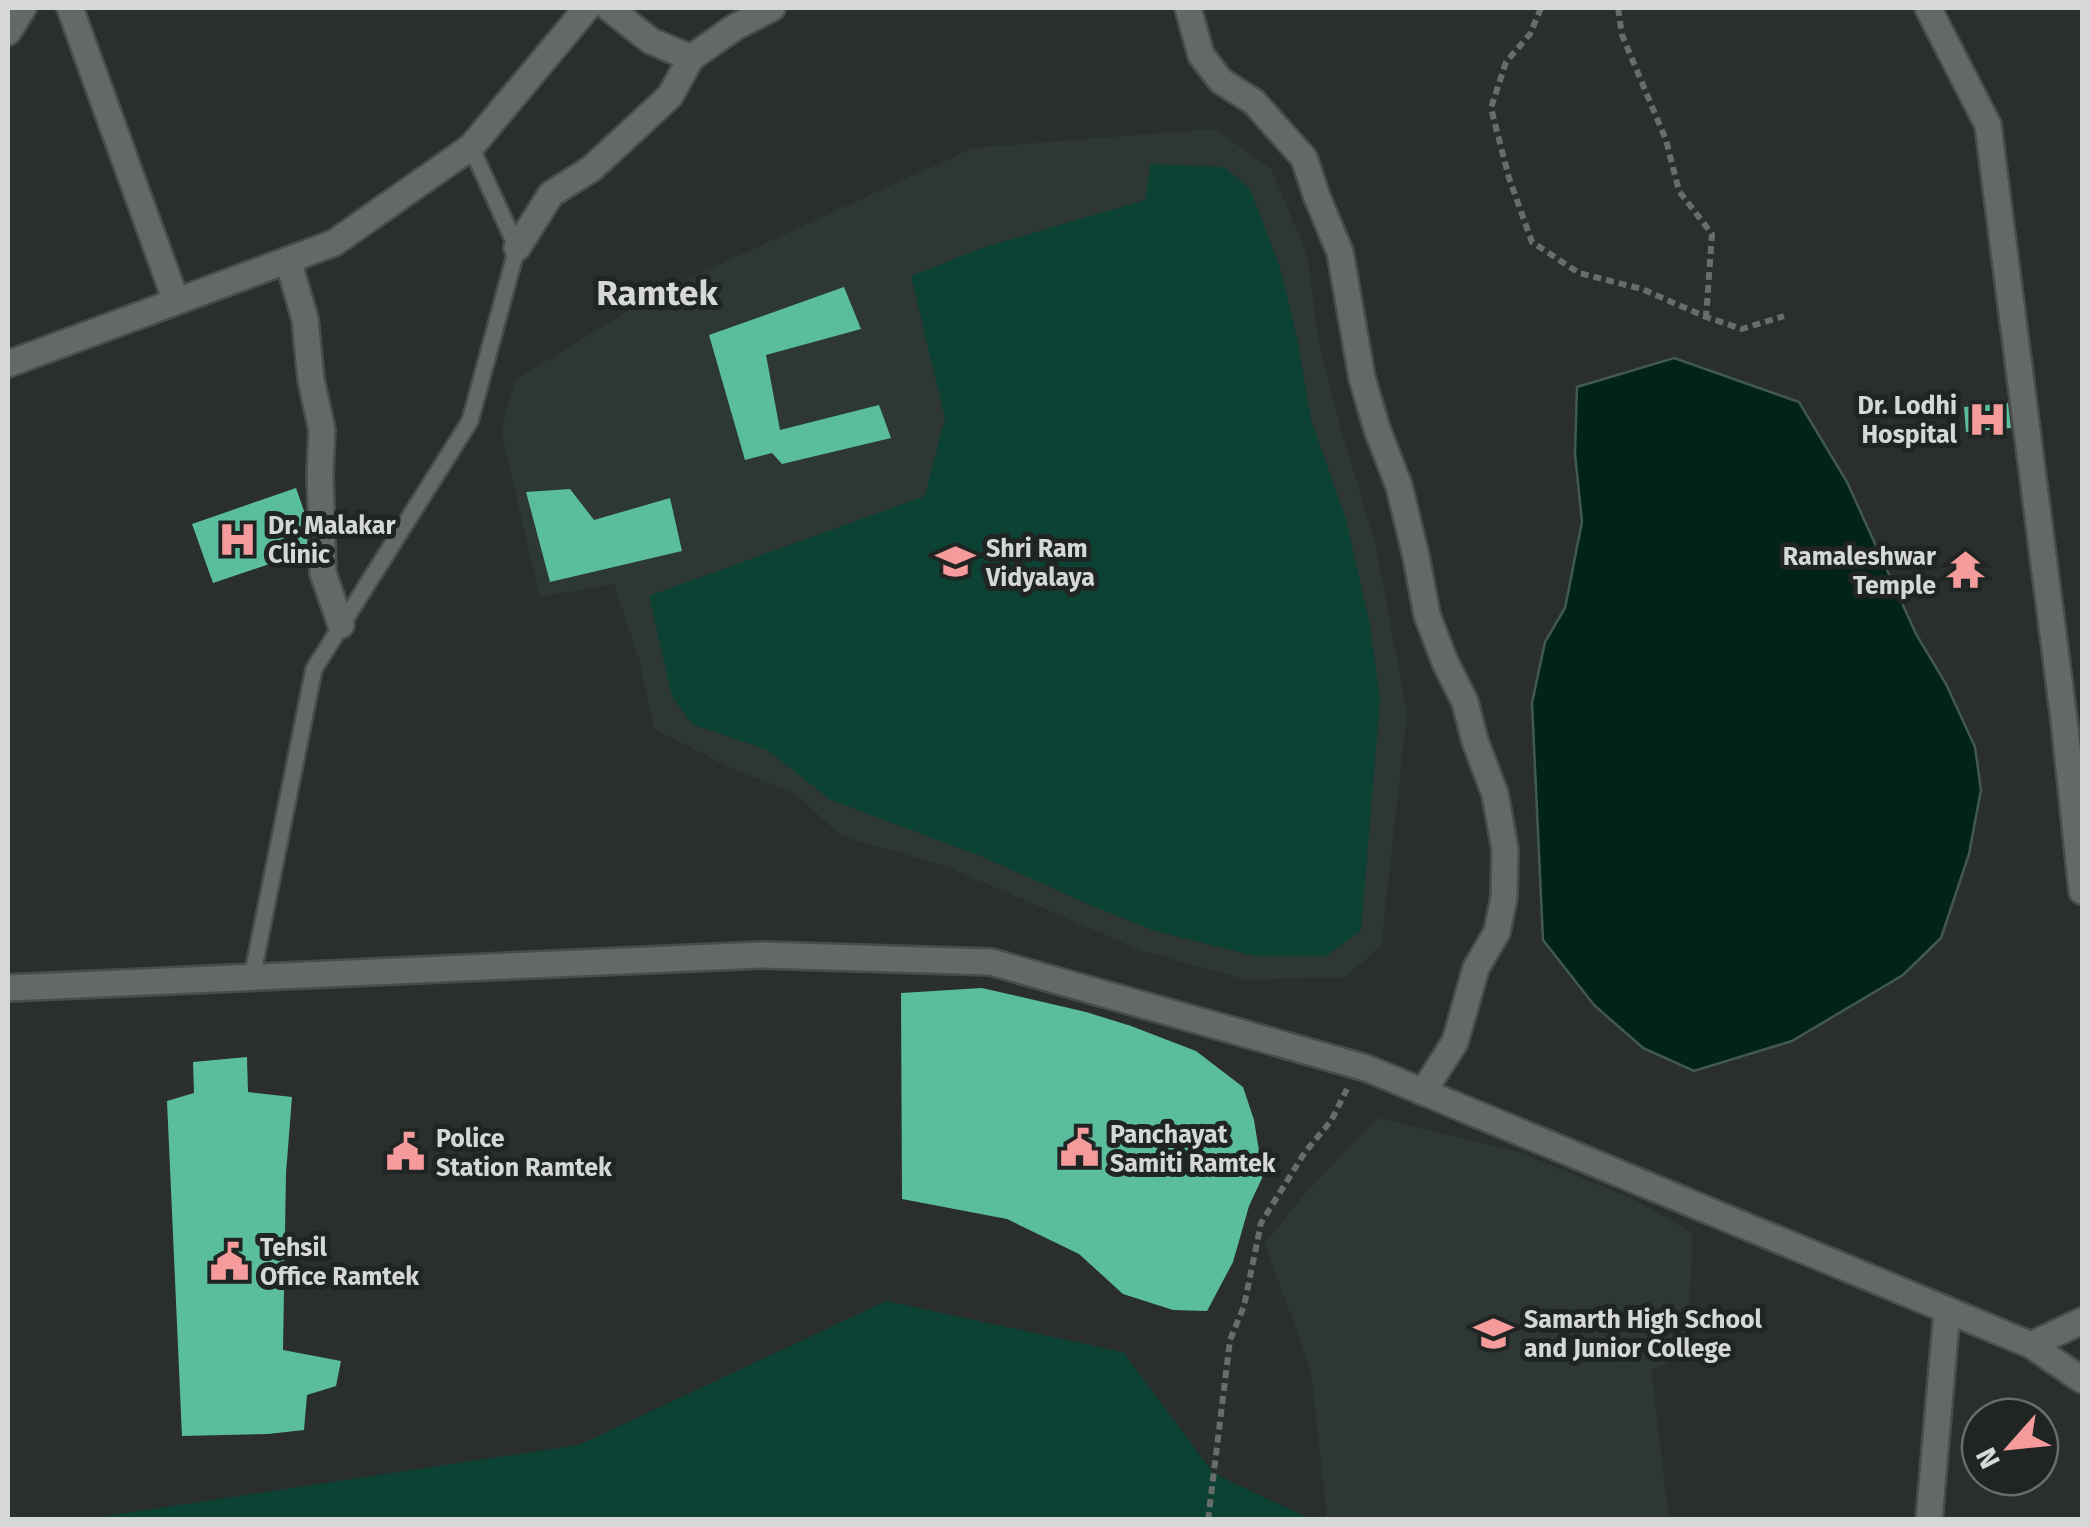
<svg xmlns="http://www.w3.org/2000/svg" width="2090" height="1527" viewBox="0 0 2090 1527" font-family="'Fira Sans',sans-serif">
	<rect width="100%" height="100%" fill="#2a2e2d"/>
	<g fill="#2d3834">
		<polygon points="1214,129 1271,168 1307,254 1319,343 1343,436 1375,541 1407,713 1381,946 1345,977 1246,980 1143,951 945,866 841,836 796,794 726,766 654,729 639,659 614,584 540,597 501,432 515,380 657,293 973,148"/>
		<polygon points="1378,1118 1516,1151 1635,1200 1693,1233 1689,1311 1691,1355 1651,1369 1669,1519 1327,1519 1311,1371 1265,1244 1305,1193"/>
	</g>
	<g fill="#0b4233">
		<polygon points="1151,164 1224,167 1250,189 1280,267 1297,338 1311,419 1346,520 1370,625 1380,700 1361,930 1326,956 1255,956 1155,931 1088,904 983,857 831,800 767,750 692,724 672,696 649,596 925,496 945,418 911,276 985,247 1145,200"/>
		<polygon points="886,1301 1123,1352 1213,1473 1310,1519 86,1519 579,1445"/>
	</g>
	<polygon fill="#022319" stroke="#415952" stroke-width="2.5" points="1674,358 1799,402 1847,482 1916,634 1946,684 1975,747 1981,790 1969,854 1941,938 1903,975 1792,1041 1694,1071 1643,1048 1594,1005 1543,940 1532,703 1545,642 1565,608 1582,522 1575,454 1577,387"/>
	<g fill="#5abe9e">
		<polygon points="844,287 861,329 766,355 780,430 879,405 891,438 782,464 772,453 745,460 709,335"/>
		<polygon points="2008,403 2011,428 1966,432 1964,407"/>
		<polygon points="296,488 317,548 213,583 192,524"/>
		<polygon points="570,489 594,520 670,498 682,551 550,582 526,492"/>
		<polygon points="982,988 1086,1012 1131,1026 1196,1051 1243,1087 1254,1120 1263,1176 1249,1206 1233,1262 1207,1311 1173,1310 1123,1294 1079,1254 1007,1219 902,1199 901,993"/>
		<polygon points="247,1057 248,1092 292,1097 286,1173 283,1350 341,1361 336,1386 307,1395 304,1430 268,1434 182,1436 167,1101 194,1093 193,1062"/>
	</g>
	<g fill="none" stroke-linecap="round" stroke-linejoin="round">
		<defs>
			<polyline id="lane" points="252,977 314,669 470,421 517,248 471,147"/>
			<g id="street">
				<polyline points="70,8 176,301"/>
				<polyline points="609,8 651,41 691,58"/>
				<polyline points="1188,8 1201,55 1221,81 1254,102 1304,158 1317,197 1340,252 1362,378 1377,429 1399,486 1416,556 1427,615 1445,662 1465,702 1475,741 1495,794 1505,849 1504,897 1497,932 1476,968 1455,1042 1423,1092"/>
				<polyline points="1928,8 1988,125 2064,720 2082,891"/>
				<polyline points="8,32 23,8"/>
				<polyline points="517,248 551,194 591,169 670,96 691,58 735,27 772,8"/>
				<polyline points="288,260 305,319 311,380 322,430 320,473 323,573 341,625"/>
				<polyline points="8,988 761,955 991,962 1366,1068 2031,1345 2082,1380"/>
				<polyline points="2031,1345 2082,1321"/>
				<polyline points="1929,1520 1947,1310"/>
			</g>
			<polyline id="secondary" points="8,364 334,243 471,147 587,8"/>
		</defs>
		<use href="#lane" stroke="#494c4b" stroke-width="20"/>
		<use href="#street" stroke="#494c4b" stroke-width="30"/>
		<use href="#secondary" stroke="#494c4b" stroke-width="30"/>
		<g stroke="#686c6b" stroke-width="6" stroke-dasharray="8 5" stroke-linecap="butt">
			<polyline points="1541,8 1530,34 1506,62 1491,108 1509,178 1532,242 1579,273 1642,289 1706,317 1742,329 1784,316"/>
			<polyline points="1618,8 1622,35 1666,140 1679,191 1712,234 1706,317"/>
			<polyline points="1208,1520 1230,1340 1244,1306 1261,1223 1305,1152 1331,1121 1347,1089"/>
		</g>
		<use href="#lane" stroke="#646967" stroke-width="15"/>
		<use href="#street" stroke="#646967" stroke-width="25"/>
		<use href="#secondary" stroke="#646967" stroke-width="25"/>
	</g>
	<defs>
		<symbol id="hospital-bare" viewBox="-9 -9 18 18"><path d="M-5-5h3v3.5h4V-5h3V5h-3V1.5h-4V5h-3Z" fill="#f59b9b" stroke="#202423" stroke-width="2.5" paint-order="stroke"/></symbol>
		<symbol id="school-bare" viewBox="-9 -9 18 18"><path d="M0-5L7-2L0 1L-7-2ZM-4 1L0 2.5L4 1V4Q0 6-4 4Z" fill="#f59b9b" stroke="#202423" stroke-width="2.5" paint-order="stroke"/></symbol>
		<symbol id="temple-bare" viewBox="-9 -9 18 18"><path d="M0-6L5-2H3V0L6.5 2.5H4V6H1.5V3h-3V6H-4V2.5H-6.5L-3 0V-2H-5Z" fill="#f59b9b" stroke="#202423" stroke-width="2.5" paint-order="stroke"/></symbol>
		<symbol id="civic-bare" viewBox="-9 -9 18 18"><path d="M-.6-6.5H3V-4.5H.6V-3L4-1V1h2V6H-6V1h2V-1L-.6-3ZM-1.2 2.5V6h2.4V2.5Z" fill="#f59b9b" stroke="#202423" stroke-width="2.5" paint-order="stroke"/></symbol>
	</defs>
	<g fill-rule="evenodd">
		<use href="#hospital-bare" x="1960" y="392" width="55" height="55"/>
		<use href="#hospital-bare" x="210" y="512" width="55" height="55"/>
		<use href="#school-bare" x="928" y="534" width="55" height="55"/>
		<use href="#temple-bare" x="1938" y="542" width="55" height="55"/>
		<use href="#civic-bare" x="1052" y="1120" width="55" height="55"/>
		<use href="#civic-bare" x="378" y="1124" width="55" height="55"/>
		<use href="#civic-bare" x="202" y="1234" width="55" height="55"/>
		<use href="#school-bare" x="1466" y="1306" width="55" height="55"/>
	</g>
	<g text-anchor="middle" stroke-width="10" stroke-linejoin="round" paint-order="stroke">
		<g font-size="25" font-weight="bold" fill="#d5d8d7" stroke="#202423" text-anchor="start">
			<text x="1957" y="414" text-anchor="end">Dr. Lodhi<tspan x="1957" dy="29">Hospital</tspan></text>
			<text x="268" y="534">Dr. Malakar<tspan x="268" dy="29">Clinic</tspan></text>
			<text x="986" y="557">Shri Ram<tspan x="986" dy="29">Vidyalaya</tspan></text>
			<text x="1936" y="565" text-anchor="end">Ramaleshwar<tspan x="1936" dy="29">Temple</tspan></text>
			<text x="1110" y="1143">Panchayat<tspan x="1110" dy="29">Samiti Ramtek</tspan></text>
			<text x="436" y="1147">Police<tspan x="436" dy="29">Station Ramtek</tspan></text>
			<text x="260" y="1256">Tehsil<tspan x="260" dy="29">Office Ramtek</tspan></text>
			<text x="1524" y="1328">Samarth High School<tspan x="1524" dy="29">and Junior College</tspan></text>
		</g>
		<g font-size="35" font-weight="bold" fill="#d5d8d7" stroke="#202423">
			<text x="657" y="305">Ramtek</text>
		</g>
	</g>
	<rect width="2090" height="1527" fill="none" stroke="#d5d8d7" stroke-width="20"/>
	<g transform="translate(2010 1447) rotate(243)"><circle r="48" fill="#202423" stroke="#686c6b" stroke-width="2.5"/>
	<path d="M0-8L18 38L0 25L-18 38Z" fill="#f59b9b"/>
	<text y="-15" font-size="28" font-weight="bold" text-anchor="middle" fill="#d5d8d7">N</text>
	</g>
</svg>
